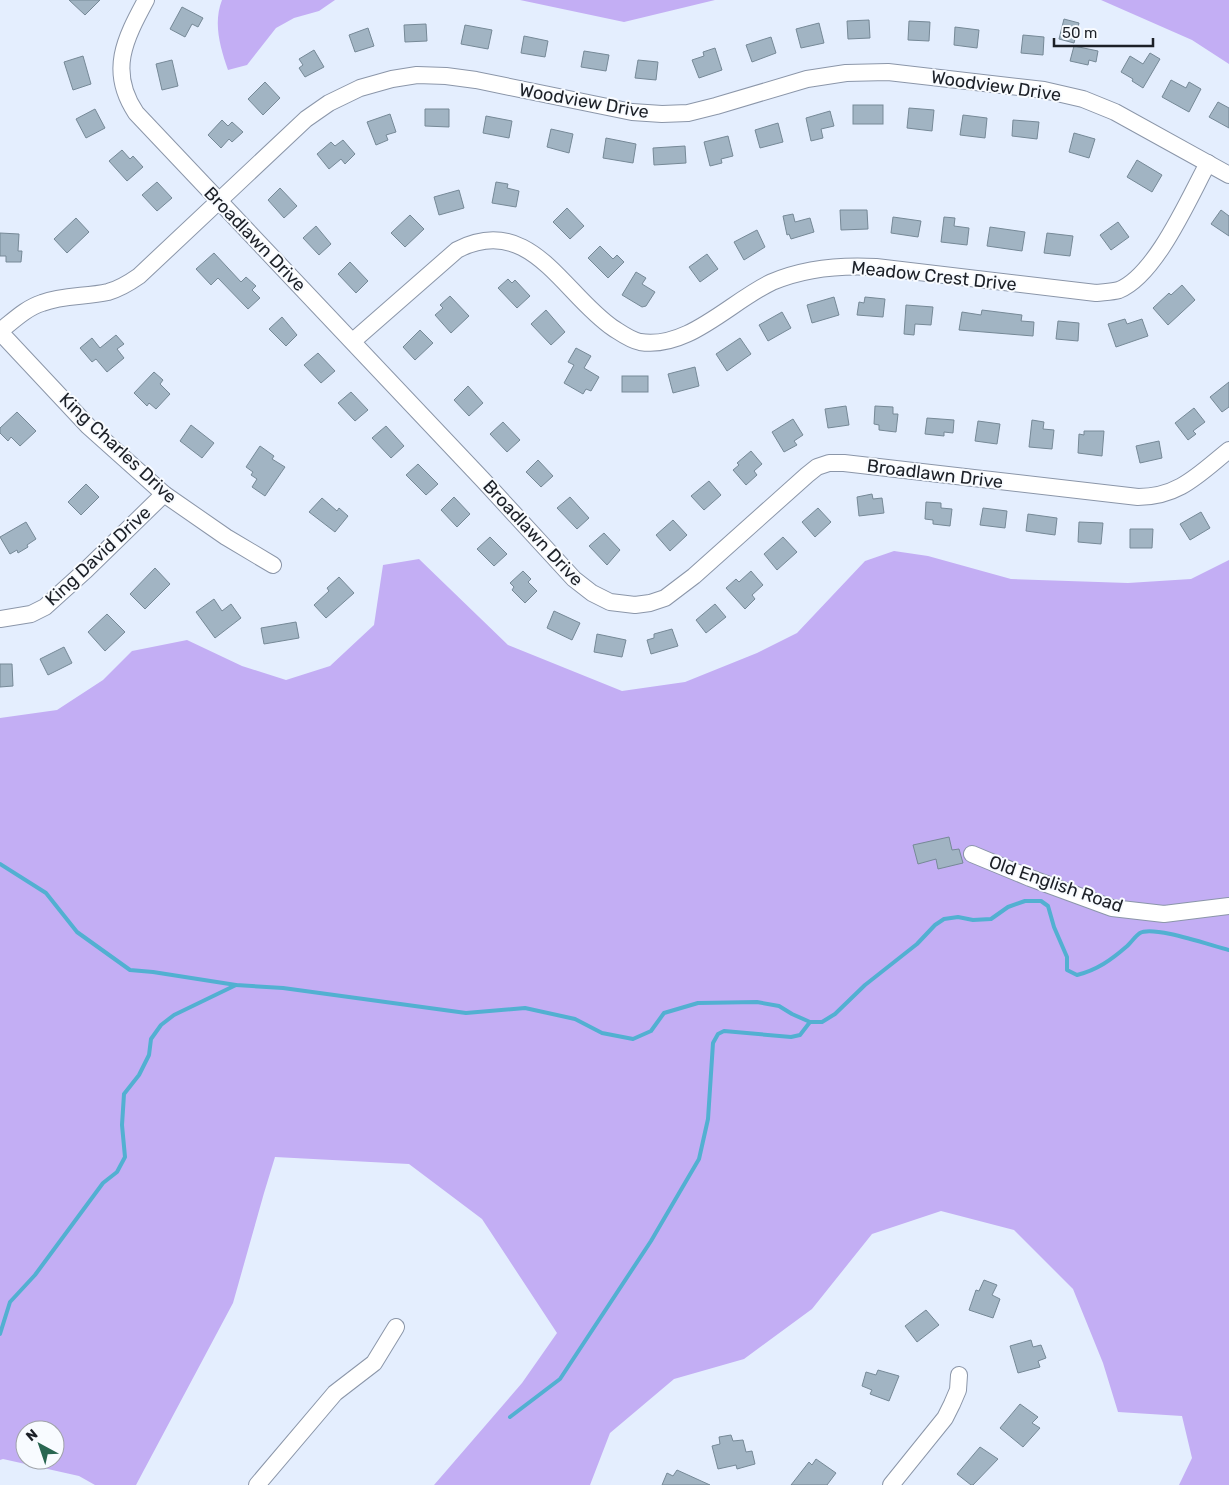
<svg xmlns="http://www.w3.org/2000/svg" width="1229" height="1485" viewBox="0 0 1229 1485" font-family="Rubik,sans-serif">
	<rect width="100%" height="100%" fill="#e4eefe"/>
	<g fill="#c3aef4" fill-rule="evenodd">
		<path d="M222,0H335L319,11L294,18L276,28L247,65L228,70C220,47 213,23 222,0Z"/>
		<polygon points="520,0 715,0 624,22"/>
		<polygon points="1101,0 1229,0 1229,64 1192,40"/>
		<path d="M894,551L928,556L1011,579L1128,583L1191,579L1229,560V1485H1179L1192,1458L1182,1416L1118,1412L1103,1363L1073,1289L1014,1230L941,1211L872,1234L812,1309L744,1359L674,1379L610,1433L590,1485H434L522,1383L557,1333L482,1219L409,1164L275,1157L264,1193L233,1303L136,1485H95L79,1476L3,1459L0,1460V718L57,710L103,680L132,651L187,640L242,666L286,680L330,666L374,625L383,565L419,559L508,645L622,691L685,682L757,653L797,633L865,561ZM25,1430H55V1460H25Z"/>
	</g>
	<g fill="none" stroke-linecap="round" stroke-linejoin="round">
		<g stroke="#52b0d1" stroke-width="4">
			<path d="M0,864L46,893L77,932L130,970L153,972L236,985L283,988L466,1013L525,1008L575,1019L602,1033L633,1039L651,1031L664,1013L698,1003L757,1002L779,1006L792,1014L810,1022H822L835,1014L865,985L917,944L935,925L944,919L958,917L973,920L991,919L1008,907L1025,901H1041L1048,906L1054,927L1067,957V970L1077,975C1097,970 1111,960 1126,947C1131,943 1135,936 1140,933C1153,925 1212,946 1229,950"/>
			<polyline points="0,1334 10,1302 35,1275 103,1183 117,1172 125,1157 122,1125 124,1094 139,1075 149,1055 151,1039 161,1025 174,1015 236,985"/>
			<polyline points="510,1417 560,1379 651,1241 699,1159 708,1119 713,1043 718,1034 724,1031 791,1037 800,1035 810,1022"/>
		</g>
	</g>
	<g fill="#a1b4c3" stroke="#768997">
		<polygon points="69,0 100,0 85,15"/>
		<polygon points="182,7 203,18 198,27 192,24 185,37 170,29"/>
		<polygon points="1064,19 1079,23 1074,43 1059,39"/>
		<polygon points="869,20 870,38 848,39 847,21"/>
		<polygon points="909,21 930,22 929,41 908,40"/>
		<polygon points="819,23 824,43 801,48 796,29"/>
		<polygon points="426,24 427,41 405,42 404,25"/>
		<polygon points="465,25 492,30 488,49 461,44"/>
		<polygon points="955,27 979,30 977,48 954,45"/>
		<polygon points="368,28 374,46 355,52 349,35"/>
		<polygon points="1023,35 1044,37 1043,55 1021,53"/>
		<polygon points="524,36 548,41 545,57 521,53"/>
		<polygon points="771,37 776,53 752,62 746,45"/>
		<polygon points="1074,46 1098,51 1096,62 1089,60 1088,65 1070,61"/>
		<polygon points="715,48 722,70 699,78 692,60 704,56 703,52"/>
		<polygon points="314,50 324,67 305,77 299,68 303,65 299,59"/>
		<polygon points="584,51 609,55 606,71 581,67"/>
		<polygon points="1150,53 1160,59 1143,88 1132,81 1133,79 1121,72 1130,56 1143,64"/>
		<polygon points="83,56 91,84 73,90 64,62"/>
		<polygon points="172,60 178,86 162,90 156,64"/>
		<polygon points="638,60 658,62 656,80 635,78"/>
		<polygon points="1171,80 1186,88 1189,82 1201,89 1189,112 1162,97"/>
		<polygon points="265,82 280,98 263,115 248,99"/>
		<polygon points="1218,102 1229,108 1229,128 1209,117"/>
		<rect x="853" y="105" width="30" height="19"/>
		<polygon points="909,108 934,110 932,131 907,128"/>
		<polygon points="95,109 105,128 86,138 76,119"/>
		<polygon points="425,109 449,109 449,127 425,126"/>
		<polygon points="830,111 834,126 821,129 823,138 811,141 806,118"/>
		<polygon points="390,114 396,132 386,135 388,140 376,145 367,122"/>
		<polygon points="963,115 987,118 985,138 960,135"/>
		<polygon points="486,116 512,121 509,138 483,133"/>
		<polygon points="222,120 228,126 232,122 243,132 232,142 229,139 221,148 208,135"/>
		<polygon points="1013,120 1039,122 1037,139 1012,136"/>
		<polygon points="778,123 783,142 760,148 755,130"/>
		<polygon points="551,129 573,134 569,153 547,147"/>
		<polygon points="1074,133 1095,139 1089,158 1069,152"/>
		<polygon points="728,136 733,156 721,159 722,163 710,166 704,142"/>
		<polygon points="606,138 636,144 633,163 603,158"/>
		<polygon points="343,140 355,154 345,164 341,159 329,169 317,154 331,142 335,146"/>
		<polygon points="685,146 686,163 654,165 653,148"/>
		<polygon points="122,150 130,159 133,156 143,167 127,181 109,161"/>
		<polygon points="1137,160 1162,175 1152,192 1127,177"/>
		<polygon points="157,182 172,198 157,211 142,195"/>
		<polygon points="496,182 508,184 507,188 519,191 516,207 492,203"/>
		<polygon points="280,188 297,206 284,218 268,200"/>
		<polygon points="459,190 464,208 439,215 434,197"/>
		<polygon points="567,208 584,226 570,239 553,222"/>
		<polygon points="840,210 867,210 868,229 841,230"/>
		<polygon points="1221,210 1229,216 1229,236 1211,224"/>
		<polygon points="793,214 795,222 810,218 814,232 791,239 789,234 787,235 783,216"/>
		<polygon points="410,215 424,229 405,247 391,233"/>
		<polygon points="893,217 921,221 918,237 891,233"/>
		<polygon points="944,217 955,218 954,226 969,228 967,245 941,242"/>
		<polygon points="76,218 89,232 67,253 54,239"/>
		<polygon points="1118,222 1129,237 1111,250 1100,235"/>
		<polygon points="316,226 331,244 319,255 303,238"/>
		<polygon points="990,227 1025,232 1022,251 987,246"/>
		<polygon points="757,230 765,247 744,260 734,242"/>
		<polygon points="0,233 19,234 18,251 22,251 21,262 6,262 6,256 0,256"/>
		<polygon points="1047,233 1073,236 1070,256 1044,253"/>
		<polygon points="600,246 613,259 617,255 624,262 608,278 588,258"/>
		<polygon points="214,253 241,282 246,277 256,286 252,290 260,298 248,309 218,278 211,285 196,269"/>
		<polygon points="707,254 718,269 700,282 689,267"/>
		<polygon points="350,262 368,281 356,293 338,274"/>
		<polygon points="636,272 646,278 642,284 655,292 646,306 642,307 622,295"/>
		<polygon points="508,279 512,283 515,280 530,296 517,308 498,288"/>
		<polygon points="1182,285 1195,300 1168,325 1153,308 1169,293 1171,295"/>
		<polygon points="450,296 469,316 451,333 435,315 443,308 440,305"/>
		<polygon points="834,297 839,315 812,323 807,305"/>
		<polygon points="865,297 885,299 883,317 857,315 859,302 864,303"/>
		<polygon points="906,305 933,307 931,325 915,324 914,335 904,334"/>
		<polygon points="546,310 565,332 551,345 531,324"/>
		<polygon points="982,310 1022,315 1021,321 1034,322 1033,336 959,330 962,312 981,315"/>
		<polygon points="782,312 791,328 768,341 759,325"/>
		<polygon points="282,317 297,335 286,346 269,329"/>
		<polygon points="1125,319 1127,324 1142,319 1148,336 1116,347 1108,324"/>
		<polygon points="1058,321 1079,323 1078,341 1056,339"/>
		<polygon points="420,330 433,343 415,360 403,347"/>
		<polygon points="116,335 124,344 117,349 124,358 107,372 96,359 92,362 80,348 92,338 100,348"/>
		<polygon points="740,338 751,354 727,371 716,354"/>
		<polygon points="576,348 591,356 584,368 599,377 591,391 586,389 583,394 564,383 574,365 568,362"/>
		<polygon points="318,353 335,371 321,383 304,365"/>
		<polygon points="695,367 699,386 673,393 668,374"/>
		<polygon points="154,372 163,380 160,384 170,394 156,409 149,403 147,406 134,393"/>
		<rect x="622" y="376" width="26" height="16"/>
		<polygon points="1229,382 1229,407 1222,412 1210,397"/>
		<polygon points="468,386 483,403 469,416 454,400"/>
		<polygon points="351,392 368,410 355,421 338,403"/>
		<polygon points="846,406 849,425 828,428 825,409"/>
		<polygon points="875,406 893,407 893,414 898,414 896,432 879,430 879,425 874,424"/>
		<polygon points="1194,408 1205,422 1193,431 1196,434 1188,440 1175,423"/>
		<polygon points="17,412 36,431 20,446 11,437 8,441 0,433 0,428"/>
		<polygon points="927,418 954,420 953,433 944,432 944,436 925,434"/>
		<polygon points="793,419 803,435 794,441 797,445 784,452 772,432"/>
		<polygon points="1032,420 1044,422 1043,429 1054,430 1052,449 1029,447"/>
		<polygon points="978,421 1000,424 997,444 975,441"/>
		<polygon points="503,422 520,440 507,452 490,434"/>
		<polygon points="191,425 214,443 202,458 180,441"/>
		<polygon points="386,426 404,446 391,458 372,438"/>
		<polygon points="1084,431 1104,431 1102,456 1078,453 1079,434 1084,435"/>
		<polygon points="1159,441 1162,458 1140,463 1136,446"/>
		<polygon points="260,446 274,456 272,459 285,467 265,496 252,487 257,479 251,475 253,472 246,467"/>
		<polygon points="751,451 762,464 754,471 757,475 746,485 733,470 739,465 737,463"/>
		<polygon points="538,460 553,476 541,487 526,472"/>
		<polygon points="418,464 438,484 426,495 406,475"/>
		<polygon points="709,481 721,495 704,510 691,496"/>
		<polygon points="86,484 99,497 81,515 68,502"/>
		<polygon points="872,494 873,499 882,498 884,513 859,516 857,497"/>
		<polygon points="454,497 470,514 457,527 441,510"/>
		<polygon points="570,497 589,518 577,529 557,508"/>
		<polygon points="322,498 337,511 339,508 348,516 335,532 309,512"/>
		<polygon points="926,502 941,503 941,508 952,509 950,526 933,524 933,520 925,519"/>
		<polygon points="818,508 831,522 815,537 802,522"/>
		<polygon points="983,508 1007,511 1005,528 980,525"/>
		<polygon points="1201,512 1210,528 1190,540 1180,524"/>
		<polygon points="1028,514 1057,518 1055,535 1026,531"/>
		<polygon points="673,520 687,535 670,551 656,535"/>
		<polygon points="26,522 36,539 27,545 28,547 18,553 17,550 10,554 0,537"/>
		<polygon points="1079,522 1103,523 1101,544 1078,542"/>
		<polygon points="1130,529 1153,529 1152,548 1130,548"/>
		<polygon points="604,533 620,550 607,565 589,546"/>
		<polygon points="490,537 507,554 494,566 477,549"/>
		<polygon points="783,537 797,552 777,570 764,554"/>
		<polygon points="155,568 170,584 145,609 130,594"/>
		<polygon points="523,571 531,579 528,582 537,591 525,603 512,590 514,587 510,583"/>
		<polygon points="751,571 763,585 752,595 755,599 745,609 726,588 736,579 739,582"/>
		<polygon points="339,577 354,593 326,618 314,605 329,591 327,588"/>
		<polygon points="214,599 222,611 231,604 241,618 215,638 196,612"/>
		<polygon points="715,604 726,617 706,633 696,620"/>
		<polygon points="554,611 580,623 572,640 547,628"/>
		<polygon points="107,614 125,632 105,651 88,632"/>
		<polygon points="296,622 299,638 264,644 261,628"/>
		<polygon points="672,629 678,646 651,654 647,640 654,638 654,634"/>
		<polygon points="597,634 626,640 622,657 594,652"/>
		<polygon points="64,647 72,663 48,675 40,659"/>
		<polygon points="0,664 12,664 13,686 0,687"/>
		<polygon points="949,837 952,850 959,849 963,863 938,869 936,859 918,864 913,845"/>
		<polygon points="984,1280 997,1285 992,1295 1000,1299 993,1318 969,1310 976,1290 979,1291"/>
		<polygon points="926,1310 939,1325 917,1342 905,1326"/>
		<polygon points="1031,1340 1033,1347 1041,1345 1046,1358 1038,1361 1040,1367 1018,1373 1010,1346"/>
		<polygon points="878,1370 899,1376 889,1401 870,1394 872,1390 862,1386 866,1372 876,1375"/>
		<polygon points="1020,1404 1038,1417 1032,1423 1040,1428 1023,1447 1000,1428"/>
		<polygon points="731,1435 733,1441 743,1440 746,1452 752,1451 755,1464 737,1469 736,1465 718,1469 712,1446 720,1444 719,1437"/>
		<polygon points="980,1447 998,1459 973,1485 971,1485 957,1474"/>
		<polygon points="816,1459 836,1473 827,1485 791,1485 809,1462 812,1465"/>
		<polygon points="677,1470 710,1485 662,1485 667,1473 673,1476"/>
	</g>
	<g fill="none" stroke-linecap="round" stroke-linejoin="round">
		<defs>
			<g id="minor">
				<path d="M146,0C125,39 108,71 136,113L483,480L574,579L592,593L610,602L635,605L650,603L665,598L694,576L807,475L817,467L829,463H844L1138,497C1179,497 1199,474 1229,450"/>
				<path d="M0,331C13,321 26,308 42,303C63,295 86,297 108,292C119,289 129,283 139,276L306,119L329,103L360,88L392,79L417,75L446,76L476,80L632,112L662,114L688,113L716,106L807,79L846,73L888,72L1044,90L1083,99L1115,112L1229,175"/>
				<polyline points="0,332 88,426 164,494 226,537 273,565"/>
				<path d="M353,341L457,250C530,212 563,294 613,328C621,333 630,340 640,342C688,350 731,301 772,282C805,268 841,265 876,267L1096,293C1103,292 1112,292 1119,290C1156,275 1189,198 1208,163"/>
				<polyline points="0,619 31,614 45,607 86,570 164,494"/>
				<polyline points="972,854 1030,878 1112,908 1164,914 1229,906"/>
				<polyline points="257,1485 335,1393 374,1363 396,1327"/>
				<polyline points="891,1485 945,1418 952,1404 958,1390 959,1375"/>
			</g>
		</defs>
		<use href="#minor" stroke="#8b96a9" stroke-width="18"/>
		<use href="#minor" stroke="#fff" stroke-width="16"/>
	</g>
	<g text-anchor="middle" stroke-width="4" stroke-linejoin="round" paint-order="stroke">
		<g font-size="18" fill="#1c2027" stroke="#f8fbff">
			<text transform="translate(996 86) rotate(8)" y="6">Woodview Drive</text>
			<text transform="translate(584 101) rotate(10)" y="6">Woodview Drive</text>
			<text transform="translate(255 239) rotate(46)" y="6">Broadlawn Drive</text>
			<text transform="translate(934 276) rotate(6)" y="6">Meadow Crest Drive</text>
			<text transform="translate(118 448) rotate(43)" y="6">King Charles Drive</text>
			<text transform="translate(935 474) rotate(7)" y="6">Broadlawn Drive</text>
			<text transform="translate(533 533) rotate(47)" y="6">Broadlawn Drive</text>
			<text transform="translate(98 556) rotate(-43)" y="6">King David Drive</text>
			<text transform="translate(1056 884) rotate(19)" y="6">Old English Road</text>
		</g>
	</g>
	<g transform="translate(40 1445) rotate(320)"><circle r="24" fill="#f8fbff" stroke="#a0a3a9"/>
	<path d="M0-4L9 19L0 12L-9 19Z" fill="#296651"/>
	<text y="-8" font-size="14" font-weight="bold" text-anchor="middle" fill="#1c2027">N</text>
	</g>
	<path d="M1054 38v8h99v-8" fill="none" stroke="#1c2027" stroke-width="2.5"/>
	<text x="1062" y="38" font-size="15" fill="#1c2027" stroke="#f8fbff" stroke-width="4" paint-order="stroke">50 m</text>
</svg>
